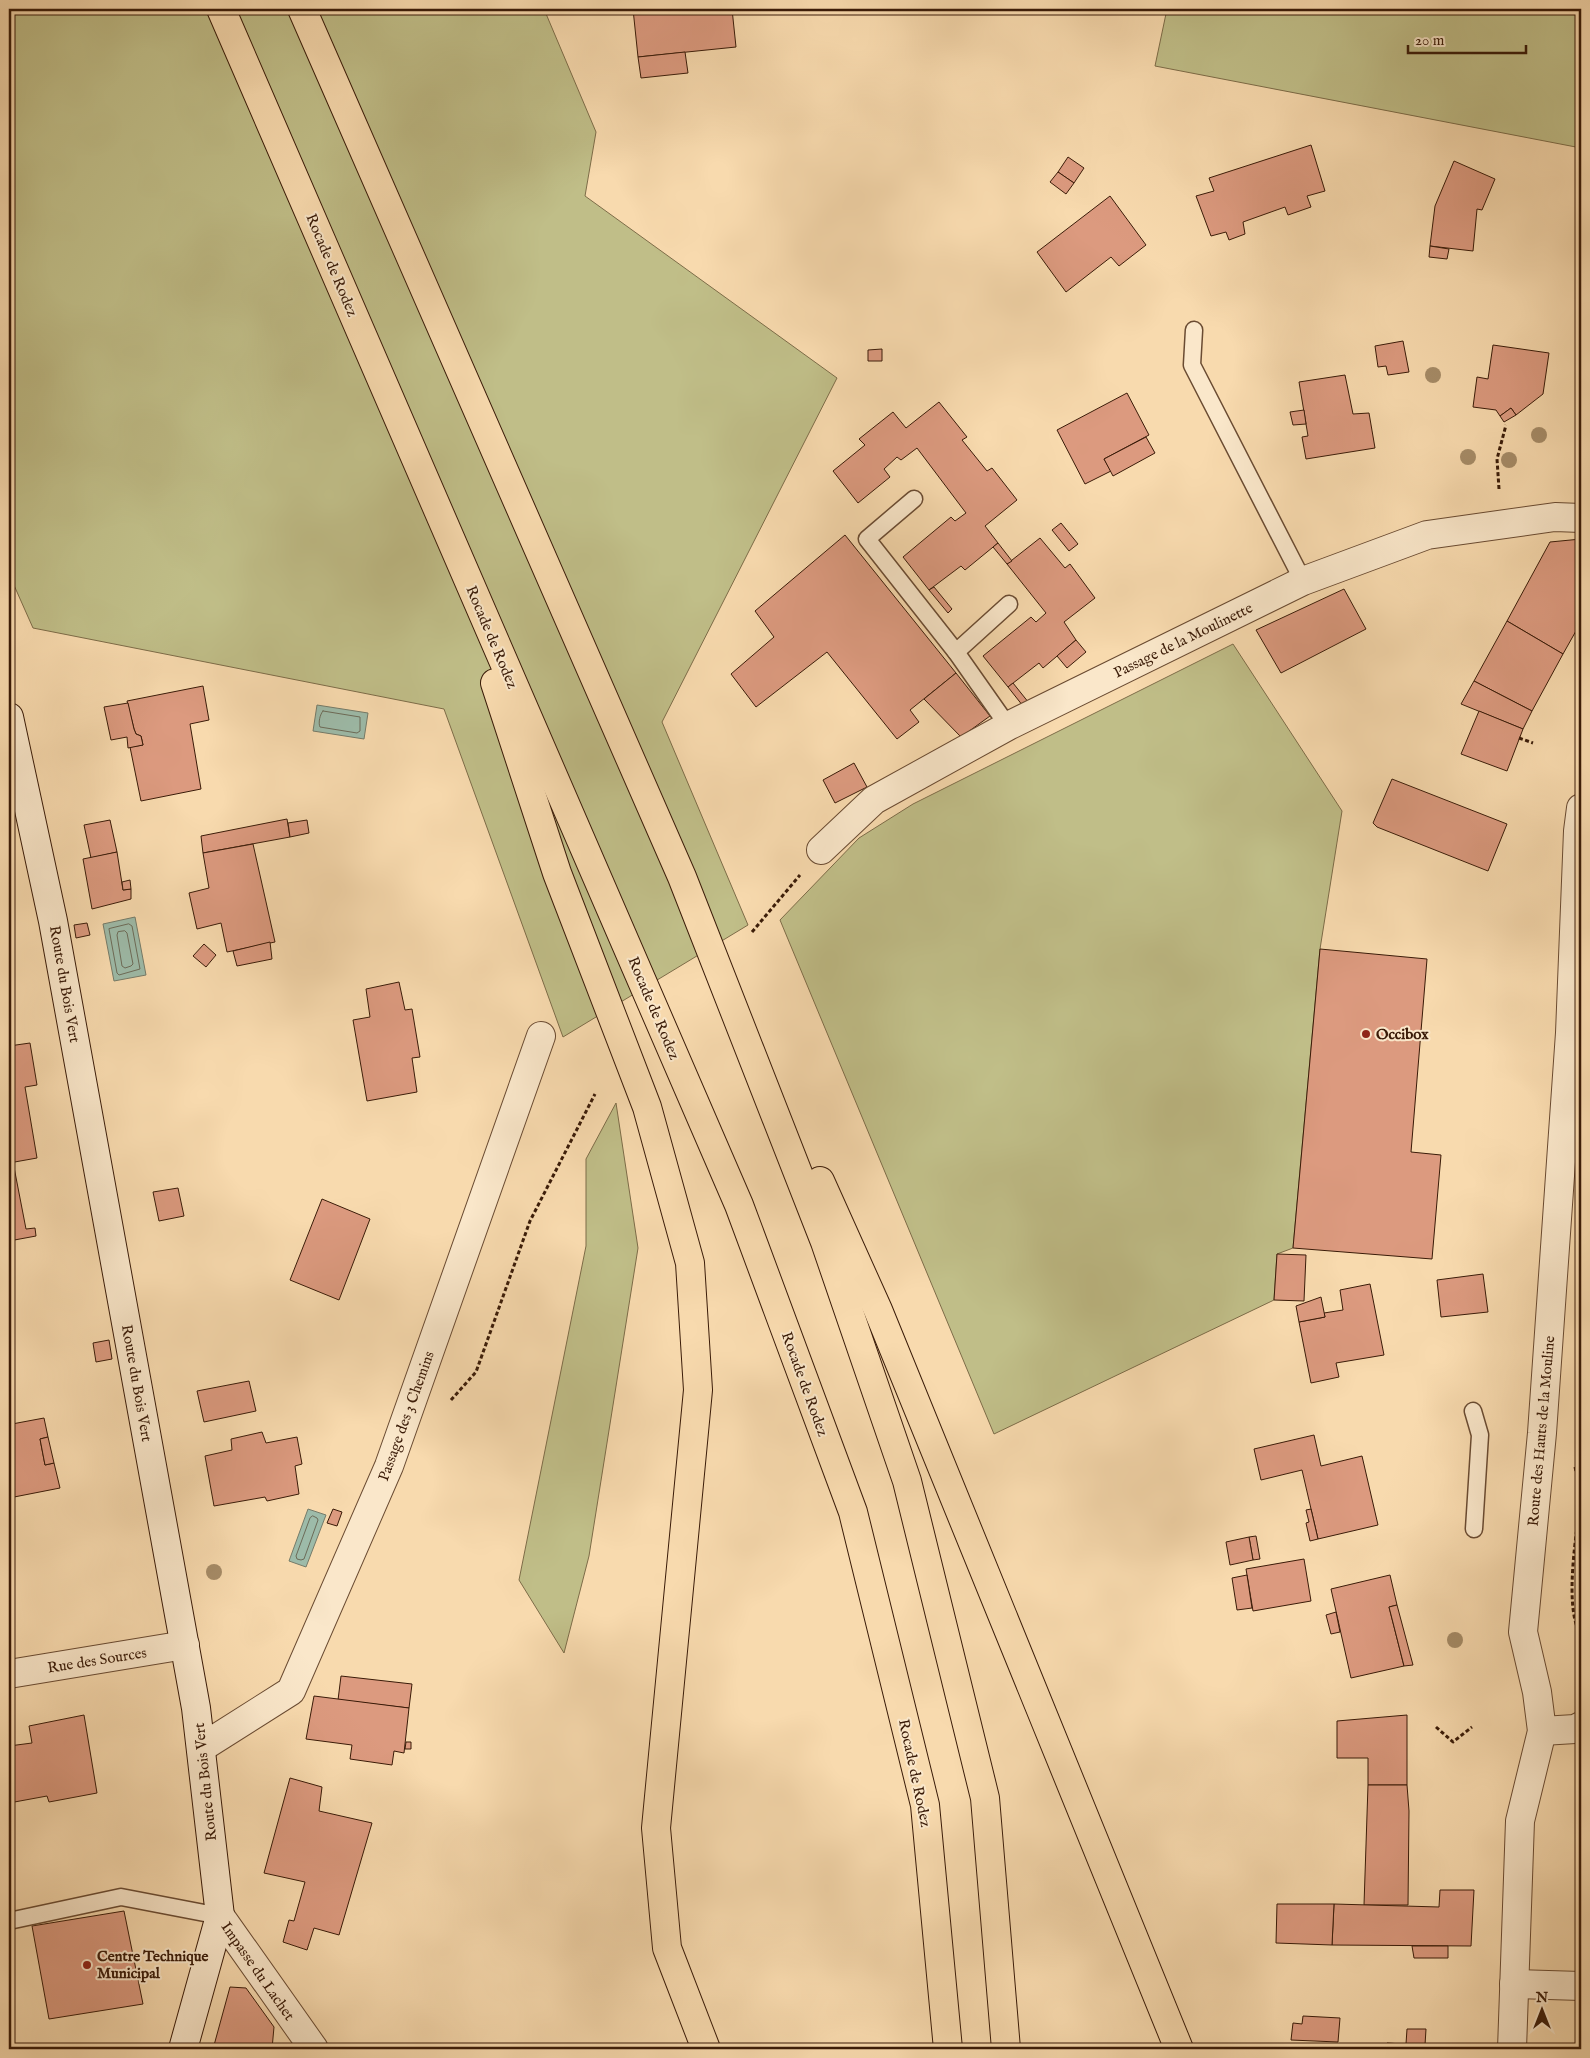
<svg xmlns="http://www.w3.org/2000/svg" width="1590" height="2058" viewBox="0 0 1590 2058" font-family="'IM FELL English',serif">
	<rect width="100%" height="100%" fill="#f8daae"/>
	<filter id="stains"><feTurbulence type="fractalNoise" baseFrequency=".004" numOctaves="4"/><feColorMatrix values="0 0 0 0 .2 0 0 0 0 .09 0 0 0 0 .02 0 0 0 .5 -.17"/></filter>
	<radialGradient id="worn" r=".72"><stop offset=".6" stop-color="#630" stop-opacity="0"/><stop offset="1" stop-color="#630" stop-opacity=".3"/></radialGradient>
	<g fill="#c0be88" stroke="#7d6c48">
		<polygon points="9,9 544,9 596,132 585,196 837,378 662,722 748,925 563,1037 444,709 33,628 9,574"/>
		<polygon points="1167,9 1581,9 1581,148 1155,66"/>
		<polygon points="1233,644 1342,811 1320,949 1293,1248 1277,1254 1274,1300 994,1434 780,920 859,838 913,804"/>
		<polygon points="616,1103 638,1248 589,1556 564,1653 519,1580 586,1246 586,1159"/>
	</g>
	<g fill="#9dbba9" stroke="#757b69">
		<polygon points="317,705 368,713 364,739 313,731"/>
		<polygon points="135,917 146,975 114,981 103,924"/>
		<polygon points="308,1509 326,1515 306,1567 289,1561"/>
	</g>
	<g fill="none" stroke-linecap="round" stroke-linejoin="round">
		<g stroke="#6c6b58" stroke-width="1">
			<path d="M323,711L360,717V731L357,733L320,727C318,723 320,714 323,711Z"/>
			<polygon points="129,924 132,926 140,969 119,975 117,973 109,929"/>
			<polygon points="125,931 127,933 133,964 131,966 125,968 122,966 117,935 118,932"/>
			<polygon points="313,1516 317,1518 318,1520 304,1559 301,1560 297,1559 296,1556 310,1518"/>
		</g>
	</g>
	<g fill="#dc9a7f" stroke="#3a1b08">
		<polygon points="633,9 732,9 736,47 638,57"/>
		<polygon points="685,52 688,73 641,78 638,57"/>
		<polygon points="1311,145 1325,191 1307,196 1311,207 1288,215 1285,207 1243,222 1245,234 1229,240 1226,232 1211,236 1196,196 1214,191 1209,178"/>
		<polygon points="1068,157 1084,168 1074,183 1058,172"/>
		<polygon points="1454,161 1495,179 1482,210 1477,209 1473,251 1430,246 1435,206"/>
		<polygon points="1058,172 1074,183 1066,194 1050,182"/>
		<polygon points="1110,196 1146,245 1119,266 1111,257 1066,292 1037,252"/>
		<polygon points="1430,246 1449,249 1447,259 1429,257"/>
		<polygon points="1403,341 1409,372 1388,375 1386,366 1378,367 1375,346"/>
		<polygon points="1493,345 1549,353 1543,394 1516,415 1511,408 1500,416 1496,410 1473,407 1477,377 1488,379"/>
		<polygon points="882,349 882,361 868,361 868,350"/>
		<polygon points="1345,375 1353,414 1369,413 1375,448 1306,459 1302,437 1308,436 1299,382"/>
		<polygon points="1127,393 1149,435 1104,459 1111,471 1085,484 1057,430"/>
		<polygon points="939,402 967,437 962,440 987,471 992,468 1017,500 985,526 998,543 965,570 961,566 929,590 903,557 951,517 955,521 966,513 917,448 901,460 897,457 884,469 890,477 858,503 833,471 865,445 859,439 893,412 906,428"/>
		<polygon points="1511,408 1516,415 1504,422 1500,416"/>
		<polygon points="1304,410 1306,424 1293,425 1290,412"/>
		<polygon points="1146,437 1155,453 1113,476 1104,459"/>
		<polygon points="1061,523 1078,544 1069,551 1052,530"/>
		<polygon points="845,535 956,673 910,710 919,722 897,739 827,652 756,707 731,674 774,637 755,611"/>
		<polygon points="1040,538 1065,568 1070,564 1095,598 1064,622 1076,640 1043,668 1039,663 1008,687 983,656 1031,617 1036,622 1046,613 1007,564"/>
		<polygon points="1581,539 1581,622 1563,654 1507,621 1550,542"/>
		<polygon points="998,543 1012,561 1007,564 993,547"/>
		<polygon points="934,587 952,609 948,613 929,590"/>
		<polygon points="1344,589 1366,629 1281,673 1256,630"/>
		<polygon points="1507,621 1563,654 1532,711 1474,681"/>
		<polygon points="1076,640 1086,652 1067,668 1057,656"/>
		<polygon points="956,673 990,716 961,737 924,699"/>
		<polygon points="1474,681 1532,711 1523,729 1461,704"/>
		<polygon points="1013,683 1029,703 1023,706 1008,687"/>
		<polygon points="203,686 209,720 190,724 201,789 141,801 130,747 143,745 141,736 136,734 134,729 127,701"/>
		<polygon points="128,703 134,729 136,734 141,736 143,745 128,748 127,737 111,740 104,707"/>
		<polygon points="1479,711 1523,729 1507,771 1461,754"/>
		<polygon points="854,763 867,787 835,803 823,780"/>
		<polygon points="1392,779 1507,824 1488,871 1377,827 1373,823"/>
		<polygon points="287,819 290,837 203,853 201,836"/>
		<polygon points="110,820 117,852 91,858 84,825"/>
		<polygon points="307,820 309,833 290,837 288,823"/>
		<polygon points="253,844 275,942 227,952 221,923 197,929 189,893 209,888 203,853"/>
		<polygon points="117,852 123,890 131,889 131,899 92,909 83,859"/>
		<polygon points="130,880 131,889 123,890 122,882"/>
		<polygon points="87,923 90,935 76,938 74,925"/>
		<polygon points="270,942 272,959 237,966 233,951"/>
		<polygon points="204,944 216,955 206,967 193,956"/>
		<polygon points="1320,949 1427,959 1411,1152 1441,1155 1432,1259 1293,1248"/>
		<polygon points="399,982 405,1010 412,1009 420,1057 412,1058 417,1092 367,1101 353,1020 370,1017 366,989"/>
		<polygon points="30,1043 37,1085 25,1087 37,1158 9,1163 9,1046"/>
		<polygon points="13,1162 26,1229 35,1228 36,1236 9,1241 9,1163"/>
		<polygon points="178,1188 184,1216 159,1221 153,1192"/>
		<polygon points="322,1199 370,1219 339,1300 290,1280"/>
		<polygon points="1277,1254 1306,1255 1304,1301 1274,1300"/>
		<polygon points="1483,1274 1488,1312 1441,1317 1437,1280"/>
		<polygon points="1370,1284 1384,1355 1336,1363 1339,1377 1311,1383 1299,1322 1325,1317 1324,1313 1343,1310 1340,1290"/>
		<polygon points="1321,1297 1325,1317 1299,1322 1296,1306"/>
		<polygon points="109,1340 112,1359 96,1362 93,1343"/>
		<polygon points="249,1381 256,1411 204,1422 197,1391"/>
		<polygon points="9,1413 12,1424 44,1418 48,1437 40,1439 45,1465 54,1463 60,1488 9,1498"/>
		<polygon points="262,1432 266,1443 297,1437 302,1464 295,1466 299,1494 267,1501 265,1497 214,1506 205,1456 232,1450 231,1439"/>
		<polygon points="1314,1435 1321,1466 1362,1456 1378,1525 1318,1539 1302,1470 1261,1480 1254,1449"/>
		<polygon points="48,1437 54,1463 45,1465 40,1439"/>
		<polygon points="333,1509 342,1512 337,1526 327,1523"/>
		<polygon points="1311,1509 1318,1539 1310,1541 1306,1523 1309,1522 1306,1510"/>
		<polygon points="1256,1536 1260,1559 1253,1560 1249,1537"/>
		<polygon points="1249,1537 1253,1560 1230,1565 1226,1542"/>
		<polygon points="1304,1559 1311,1601 1253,1611 1246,1569"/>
		<polygon points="1247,1575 1252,1608 1237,1610 1232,1578"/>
		<polygon points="1390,1575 1397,1605 1389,1607 1404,1666 1351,1678 1331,1589"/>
		<polygon points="1397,1605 1413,1665 1404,1666 1389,1607"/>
		<polygon points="1336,1612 1340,1632 1331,1634 1326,1615"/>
		<polygon points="341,1676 412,1684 409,1708 338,1700"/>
		<polygon points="314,1696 409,1708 404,1753 394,1751 392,1765 350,1759 352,1745 306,1739"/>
		<polygon points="84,1715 97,1793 49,1802 47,1796 9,1803 9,1746 32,1743 29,1726"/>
		<polygon points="1407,1715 1407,1785 1368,1785 1368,1758 1337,1758 1337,1721"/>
		<polygon points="406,1742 411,1742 411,1749 405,1749"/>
		<polygon points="290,1778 322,1787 319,1811 372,1823 339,1935 314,1928 307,1950 283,1942 289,1920 294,1921 305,1882 264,1873"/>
		<polygon points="1368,1785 1407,1785 1409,1811 1408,1905 1364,1905"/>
		<polygon points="9,1808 12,1832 9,1832"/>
		<polygon points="1581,1872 1581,1922 1577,1922"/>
		<polygon points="1440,1890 1474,1890 1471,1946 1332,1945 1334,1904 1439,1907"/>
		<polygon points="1277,1904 1334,1904 1332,1945 1276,1943"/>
		<polygon points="124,1911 143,2004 49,2019 32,1926"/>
		<polygon points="1412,1946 1448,1946 1448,1958 1414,1958"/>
		<polygon points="230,1987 246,1988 274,2027 272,2049 213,2049"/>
		<polygon points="1303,2016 1340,2018 1338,2042 1291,2040 1293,2023 1302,2024"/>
		<polygon points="1407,2029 1426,2029 1425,2045 1406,2044"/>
		<polygon points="1387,2043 1450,2047 1449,2049 1387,2049"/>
		<polygon points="41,2044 42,2049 13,2049 19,2048"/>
	</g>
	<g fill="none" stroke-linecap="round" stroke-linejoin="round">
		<defs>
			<g id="lane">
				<polyline points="1194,330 1192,365 1303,581"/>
				<polyline points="914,499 867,539 956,652 1008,726"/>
				<polyline points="956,652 1009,604"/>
				<polyline points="1473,1411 1480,1435 1474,1529"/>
				<polyline points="9,1921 121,1897 220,1916"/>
			</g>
			<g id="street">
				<polyline points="821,850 874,800 1008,726 1303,581 1427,535 1555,517 1581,518"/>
				<polyline points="9,1674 185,1645"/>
				<polyline points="1542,1731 1575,1729 1581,1726"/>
				<polyline points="201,1748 291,1691 389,1466 541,1036"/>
				<polyline points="220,1916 314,2049"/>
				<polyline points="1514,1984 1581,1986"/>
				<polyline points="1512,2049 1520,1821 1542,1731 1537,1692 1523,1632 1542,1433 1570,1033 1578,831 1581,808"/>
			</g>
			<polyline id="secondary" points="9,717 53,921 196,1708 220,1916 183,2049"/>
			<g id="highway">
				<polyline points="221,9 739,1205 853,1512 925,1805 948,2049"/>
				<polyline points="302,9 682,877 825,1242 907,1481 985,1798 1006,2049"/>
				<polyline points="495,683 557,873 647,1107 690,1263 698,1390 656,1828 667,1948 706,2049"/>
				<polyline points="820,1181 878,1310 1179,2049"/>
			</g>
		</defs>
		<use href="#lane" stroke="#6a4b32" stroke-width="19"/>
		<use href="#street" stroke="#6a4b32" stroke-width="30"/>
		<use href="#secondary" stroke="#3a1b08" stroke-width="30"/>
		<use href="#highway" stroke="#3a1b08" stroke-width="30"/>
		<g stroke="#3a1b08" stroke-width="3" stroke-dasharray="4 2.5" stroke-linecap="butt">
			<polyline points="1499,489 1497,459 1506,425"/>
			<polyline points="1519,738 1533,743"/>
			<polyline points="752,932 800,875"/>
			<polyline points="451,1400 476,1372 530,1221 595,1094"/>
			<polyline points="1575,1467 1581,1493"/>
			<path d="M1581,1498C1577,1530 1563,1608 1581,1635"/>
			<polyline points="1436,1727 1453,1742 1472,1727"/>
		</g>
		<use href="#lane" stroke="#fae7ca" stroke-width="16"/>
		<use href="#street" stroke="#fae7ca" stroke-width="28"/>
		<use href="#secondary" stroke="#fae7ca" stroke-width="28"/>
		<use href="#highway" stroke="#f8daae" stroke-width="28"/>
	</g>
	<g fill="#a68c68">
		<circle cx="1433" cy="375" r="8"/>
		<circle cx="1539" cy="435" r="8"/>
		<circle cx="1468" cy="457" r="8"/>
		<circle cx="1509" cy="460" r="8"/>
		<circle cx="214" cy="1572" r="8"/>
		<circle cx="1455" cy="1640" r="8"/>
	</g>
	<g fill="#8f2418" stroke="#fae7ca" stroke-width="2">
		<circle cx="1366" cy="1034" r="5"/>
		<circle cx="87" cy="1965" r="5"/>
	</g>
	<g text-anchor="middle" stroke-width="4" stroke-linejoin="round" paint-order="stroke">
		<g font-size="15" fill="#3a1b08" stroke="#fae7ca">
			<text transform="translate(332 265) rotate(67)" y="5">Rocade de Rodez</text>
			<text transform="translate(492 637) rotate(67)" y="5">Rocade de Rodez</text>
			<text transform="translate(1183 640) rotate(-26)" y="5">Passage de la Moulinette</text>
			<text transform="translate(65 984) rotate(80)" y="5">Route du Bois Vert</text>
			<text transform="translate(654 1008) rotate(67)" y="5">Rocade de Rodez</text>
			<text transform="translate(137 1383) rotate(80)" y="5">Route du Bois Vert</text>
			<text transform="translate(805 1384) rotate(70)" y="5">Rocade de Rodez</text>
			<text transform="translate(406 1416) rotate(-70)" y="5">Passage des 3 Chemins</text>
			<text transform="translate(1541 1431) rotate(-85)" y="5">Route des Hauts de la Mouline</text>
			<text transform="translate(97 1660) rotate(-9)" y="5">Rue des Sources</text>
			<text transform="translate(915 1773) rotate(78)" y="5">Rocade de Rodez</text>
			<text transform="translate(205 1782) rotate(-96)" y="5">Route du Bois Vert</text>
			<text transform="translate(258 1971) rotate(55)" y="5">Impasse du Lachet</text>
		</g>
		<g font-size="15" font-weight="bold" fill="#3a1b08" stroke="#fae7ca" text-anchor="start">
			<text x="1376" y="1039">Occibox</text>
			<text x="97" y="1961">Centre Technique<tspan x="97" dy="17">Municipal</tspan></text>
		</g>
	</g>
	<rect width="1590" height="2058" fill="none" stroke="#f8daae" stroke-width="30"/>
	<rect x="10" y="10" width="1570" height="2038" fill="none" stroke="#3a1b08" stroke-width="2.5"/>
	<rect x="15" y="15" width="1560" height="2028" fill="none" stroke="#3a1b08"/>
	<g transform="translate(1542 2010)" stroke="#fae7ca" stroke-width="4" paint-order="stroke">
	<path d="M0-4L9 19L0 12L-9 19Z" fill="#3a1b08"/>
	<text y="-8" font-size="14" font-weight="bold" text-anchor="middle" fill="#3a1b08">N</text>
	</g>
	<path d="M1408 45v8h118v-8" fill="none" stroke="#3a1b08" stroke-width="2.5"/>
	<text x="1415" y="45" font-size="15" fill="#3a1b08" stroke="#fae7ca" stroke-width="4" paint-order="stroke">20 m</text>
	<rect width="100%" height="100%" filter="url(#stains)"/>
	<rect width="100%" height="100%" fill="url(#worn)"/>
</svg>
